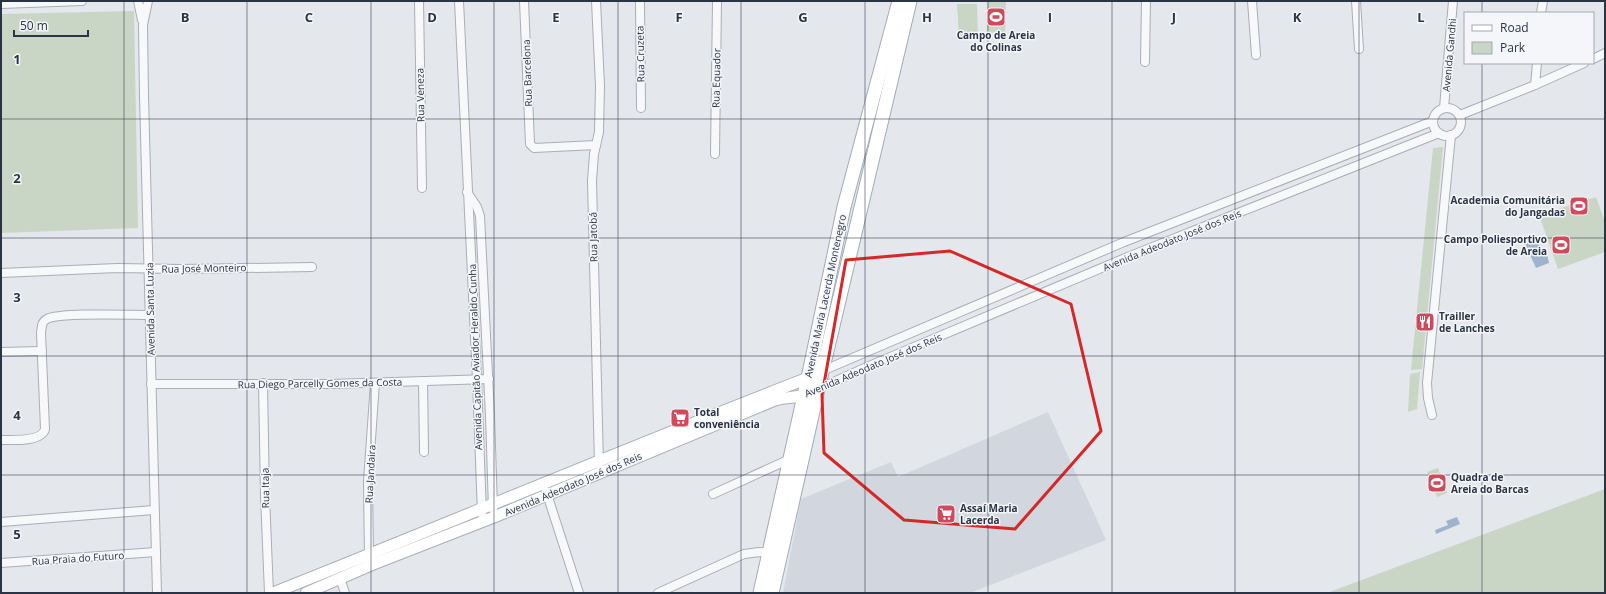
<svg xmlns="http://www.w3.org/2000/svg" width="1606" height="594" viewBox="0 0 1606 594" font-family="'Open Sans',sans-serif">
	<rect width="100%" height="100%" fill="#e4e7ec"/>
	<polygon fill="#d2d6de" points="1048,412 1106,540 970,593 783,593 801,499 891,462 898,477"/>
	<g fill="#c9d6c5">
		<polygon points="987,2 1006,2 1005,32 987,33"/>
		<polygon points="957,4 977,4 978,38 959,37"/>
		<polygon points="134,11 138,228 1,233 1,14"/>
		<polygon points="1443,147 1422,369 1411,370 1433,148"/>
		<polygon points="1596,197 1605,222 1605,252 1558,269 1539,215"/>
		<polygon points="1420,372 1417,409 1408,412 1410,374"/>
		<polygon points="1438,468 1447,493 1437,497 1427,472"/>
		<polygon points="1605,489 1605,593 1327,593"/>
	</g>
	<g fill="#9fb4cc">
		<polygon points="1537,239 1543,255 1547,254 1549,263 1536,268 1525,244"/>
		<polygon points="1457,517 1460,524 1436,534 1435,530 1448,525 1446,521"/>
	</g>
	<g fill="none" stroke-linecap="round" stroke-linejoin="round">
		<defs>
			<g id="minor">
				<polyline points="138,1 142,20"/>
				<polyline points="148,1 143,25 144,96 157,593"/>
				<polyline points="419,1 422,188"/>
				<polyline points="459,1 477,380 482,514"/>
				<polyline points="524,1 530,144 534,148 596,145"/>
				<polyline points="596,1 600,86 599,132 594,154 592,181 599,465"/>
				<polyline points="640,1 641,108"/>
				<polyline points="1252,1 1256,55"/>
				<polyline points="1356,1 1359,49"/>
				<polyline points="1,4 82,1"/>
				<polyline points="1541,13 1543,1"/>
				<polyline points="1593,59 1605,53"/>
				<polyline points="1145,62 1146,1"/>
				<polyline points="1535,85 1537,63"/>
				<polyline points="1444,108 1453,1"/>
				<circle cx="1447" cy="122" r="14"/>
				<polyline points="1460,115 1535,85 1584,63"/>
				<polyline points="715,154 717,1"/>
				<polyline points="467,192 477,207 480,216 490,415 493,509"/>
				<polyline points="1,273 117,268 181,269 312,267"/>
				<polyline points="1,352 42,351"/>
				<polyline points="822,371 1124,242 1433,121"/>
				<polyline points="423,381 424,452"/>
				<polyline points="263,383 265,496 269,593"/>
				<polyline points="151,384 330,384 489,379"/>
				<polyline points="818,389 869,366 1130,256 1439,133"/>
				<polyline points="1432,415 1428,398 1427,383 1451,135"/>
				<path d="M1,440C13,440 42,442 45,429L41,333C42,327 41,322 47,319C59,312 131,315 150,315"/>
				<polyline points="546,491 579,593"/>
				<polyline points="713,494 790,459"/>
				<polyline points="1,522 154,510"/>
				<polyline points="369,559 368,481 375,383"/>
				<polyline points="1,563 156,552"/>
				<polyline points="340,578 345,593"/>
				<path d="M658,593L744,554C753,553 764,550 772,554"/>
			</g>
			<g id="secondary">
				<path d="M273,593C452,522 629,447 808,378"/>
				<path d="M306,593L371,565L494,517L775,400C786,397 799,398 810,393"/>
			</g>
			<g id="primary">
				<polyline points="760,593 808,378 844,207 899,1"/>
				<polyline points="772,593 818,389 910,1"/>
			</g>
		</defs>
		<use href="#minor" stroke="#a9aeb7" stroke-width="10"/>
		<use href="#secondary" stroke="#a9aeb7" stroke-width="13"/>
		<use href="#primary" stroke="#a3abb8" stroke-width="15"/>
		<use href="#minor" stroke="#f7f8fa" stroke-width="8"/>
		<use href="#secondary" stroke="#fff" stroke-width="11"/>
		<use href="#primary" stroke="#fff" stroke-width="13"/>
	</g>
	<path fill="none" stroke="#d62828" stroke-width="3" stroke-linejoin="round" d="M950,251L1071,304L1101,431L1015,529L904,520L824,453L822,395L846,260Z"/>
	<path fill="none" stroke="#2b3445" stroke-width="1" stroke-opacity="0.55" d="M124,1V593M247,1V593M371,1V593M494,1V593M618,1V593M741,1V593M865,1V593M988,1V593M1112,1V593M1235,1V593M1359,1V593M1482,1V13M1482,63V593M1,119H1605M1,238H1605M1,356H1605M1,475H1605"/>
	<defs>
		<symbol id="stadium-square" viewBox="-11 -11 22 22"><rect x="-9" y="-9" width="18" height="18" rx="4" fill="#d1495b" stroke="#f4f6f9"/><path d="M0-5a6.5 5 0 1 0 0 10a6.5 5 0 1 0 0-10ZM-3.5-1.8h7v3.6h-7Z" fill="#fff"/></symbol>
		<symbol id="restaurant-square" viewBox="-11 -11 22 22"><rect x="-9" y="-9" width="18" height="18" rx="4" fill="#d1495b" stroke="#f4f6f9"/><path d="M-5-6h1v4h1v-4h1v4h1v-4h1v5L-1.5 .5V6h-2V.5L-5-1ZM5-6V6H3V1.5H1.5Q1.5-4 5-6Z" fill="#fff"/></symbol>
		<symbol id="supermarket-square" viewBox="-11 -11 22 22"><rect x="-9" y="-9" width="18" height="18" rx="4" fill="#d1495b" stroke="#f4f6f9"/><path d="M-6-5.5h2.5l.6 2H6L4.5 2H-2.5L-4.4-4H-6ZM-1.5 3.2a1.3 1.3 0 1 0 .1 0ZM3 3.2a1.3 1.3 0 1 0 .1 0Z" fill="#fff"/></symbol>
	</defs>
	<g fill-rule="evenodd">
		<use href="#stadium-square" x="985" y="6" width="22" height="22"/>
		<use href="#stadium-square" x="1568" y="195" width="22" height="22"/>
		<use href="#stadium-square" x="1550" y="234" width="22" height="22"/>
		<use href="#restaurant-square" x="1414" y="311" width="22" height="22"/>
		<use href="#supermarket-square" x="669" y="407" width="22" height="22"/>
		<use href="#stadium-square" x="1426" y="472" width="22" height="22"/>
		<use href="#supermarket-square" x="935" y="503" width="22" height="22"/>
	</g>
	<g text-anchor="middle" stroke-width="3" stroke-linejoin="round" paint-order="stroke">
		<g font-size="10" font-weight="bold" fill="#2b3445" stroke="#f4f6f9" text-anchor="start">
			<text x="996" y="39" text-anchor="middle">Campo de Areia<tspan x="996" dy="12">do Colinas</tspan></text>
			<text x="1565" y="204" text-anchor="end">Academia Comunitária<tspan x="1565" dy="12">do Jangadas</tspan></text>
			<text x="1547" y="243" text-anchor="end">Campo Poliesportivo<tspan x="1547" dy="12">de Areia</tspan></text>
			<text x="1439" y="320">Trailler<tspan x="1439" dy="12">de Lanches</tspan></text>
			<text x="694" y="416">Total<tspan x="694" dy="12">conveniência</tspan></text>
			<text x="1451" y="481">Quadra de<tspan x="1451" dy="12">Areia do Barcas</tspan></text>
			<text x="960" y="512">Assaí Maria<tspan x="960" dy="12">Lacerda</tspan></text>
		</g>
		<g font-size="10" fill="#2b3445" stroke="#f4f6f9">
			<text transform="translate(640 54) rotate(-91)" y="4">Rua Cruzeta</text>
			<text transform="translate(1449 55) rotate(-85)" y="4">Avenida Gandhi</text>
			<text transform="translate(527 73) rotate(-92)" y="4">Rua Barcelona</text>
			<text transform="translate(716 78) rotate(-89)" y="4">Rua Equador</text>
			<text transform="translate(420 95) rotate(-91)" y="4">Rua Veneza</text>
			<text transform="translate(593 237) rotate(-91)" y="4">Rua Jatobá</text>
			<text transform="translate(1172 240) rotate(-22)" y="4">Avenida Adeodato José dos Reis</text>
			<text transform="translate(204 268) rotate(-1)" y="4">Rua José Monteiro</text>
			<text transform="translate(825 296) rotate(-78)" y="4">Avenida Maria Lacerda Montenegro</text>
			<text transform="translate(150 309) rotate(-91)" y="4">Avenida Santa Luzia</text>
			<text transform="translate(475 357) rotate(-92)" y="4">Avenida Capitão Aviador Heraldo Cunha</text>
			<text transform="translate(873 365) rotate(-23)" y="4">Avenida Adeodato José dos Reis</text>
			<text transform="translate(320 383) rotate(-1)" y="4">Rua Diego Parcelly Gomes da Costa</text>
			<text transform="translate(370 474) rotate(-87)" y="4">Rua Jandaira</text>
			<text transform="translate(573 484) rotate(-23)" y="4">Avenida Adeodato José dos Reis</text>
			<text transform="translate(265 488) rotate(-91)" y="4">Rua Itaja</text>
			<text transform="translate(78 558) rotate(-4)" y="4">Rua Praia do Futuro</text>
		</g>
	</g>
	<g font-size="13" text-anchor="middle" font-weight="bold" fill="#2b3445" stroke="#f4f6f9" stroke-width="3" stroke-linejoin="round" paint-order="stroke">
		<text x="185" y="22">B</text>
		<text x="309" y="22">C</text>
		<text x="432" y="22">D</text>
		<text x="556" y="22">E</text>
		<text x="679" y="22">F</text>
		<text x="803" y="22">G</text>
		<text x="927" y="22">H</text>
		<text x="1050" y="22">I</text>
		<text x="1174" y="22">J</text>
		<text x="1297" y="22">K</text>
		<text x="1421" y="22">L</text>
		<text x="17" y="64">1</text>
		<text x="17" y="183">2</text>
		<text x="17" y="302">3</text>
		<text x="17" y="420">4</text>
		<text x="17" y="539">5</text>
	</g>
	<rect width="1606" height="594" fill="none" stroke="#2b3445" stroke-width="4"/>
	<rect x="1464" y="12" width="130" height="52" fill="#f4f6f9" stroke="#a4a8b1"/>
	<rect x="1472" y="25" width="20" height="6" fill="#ffffff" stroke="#a4a8b1"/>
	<text x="1500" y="32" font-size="12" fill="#2b3445">Road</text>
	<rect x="1472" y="42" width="20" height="12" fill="#c9d6c5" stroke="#a4a8b1"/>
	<text x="1500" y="52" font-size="12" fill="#2b3445">Park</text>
	<path d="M14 30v6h74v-6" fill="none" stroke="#2b3445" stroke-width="2"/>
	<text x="20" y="30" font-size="12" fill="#2b3445" stroke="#f4f6f9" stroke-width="3" paint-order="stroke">50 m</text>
</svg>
